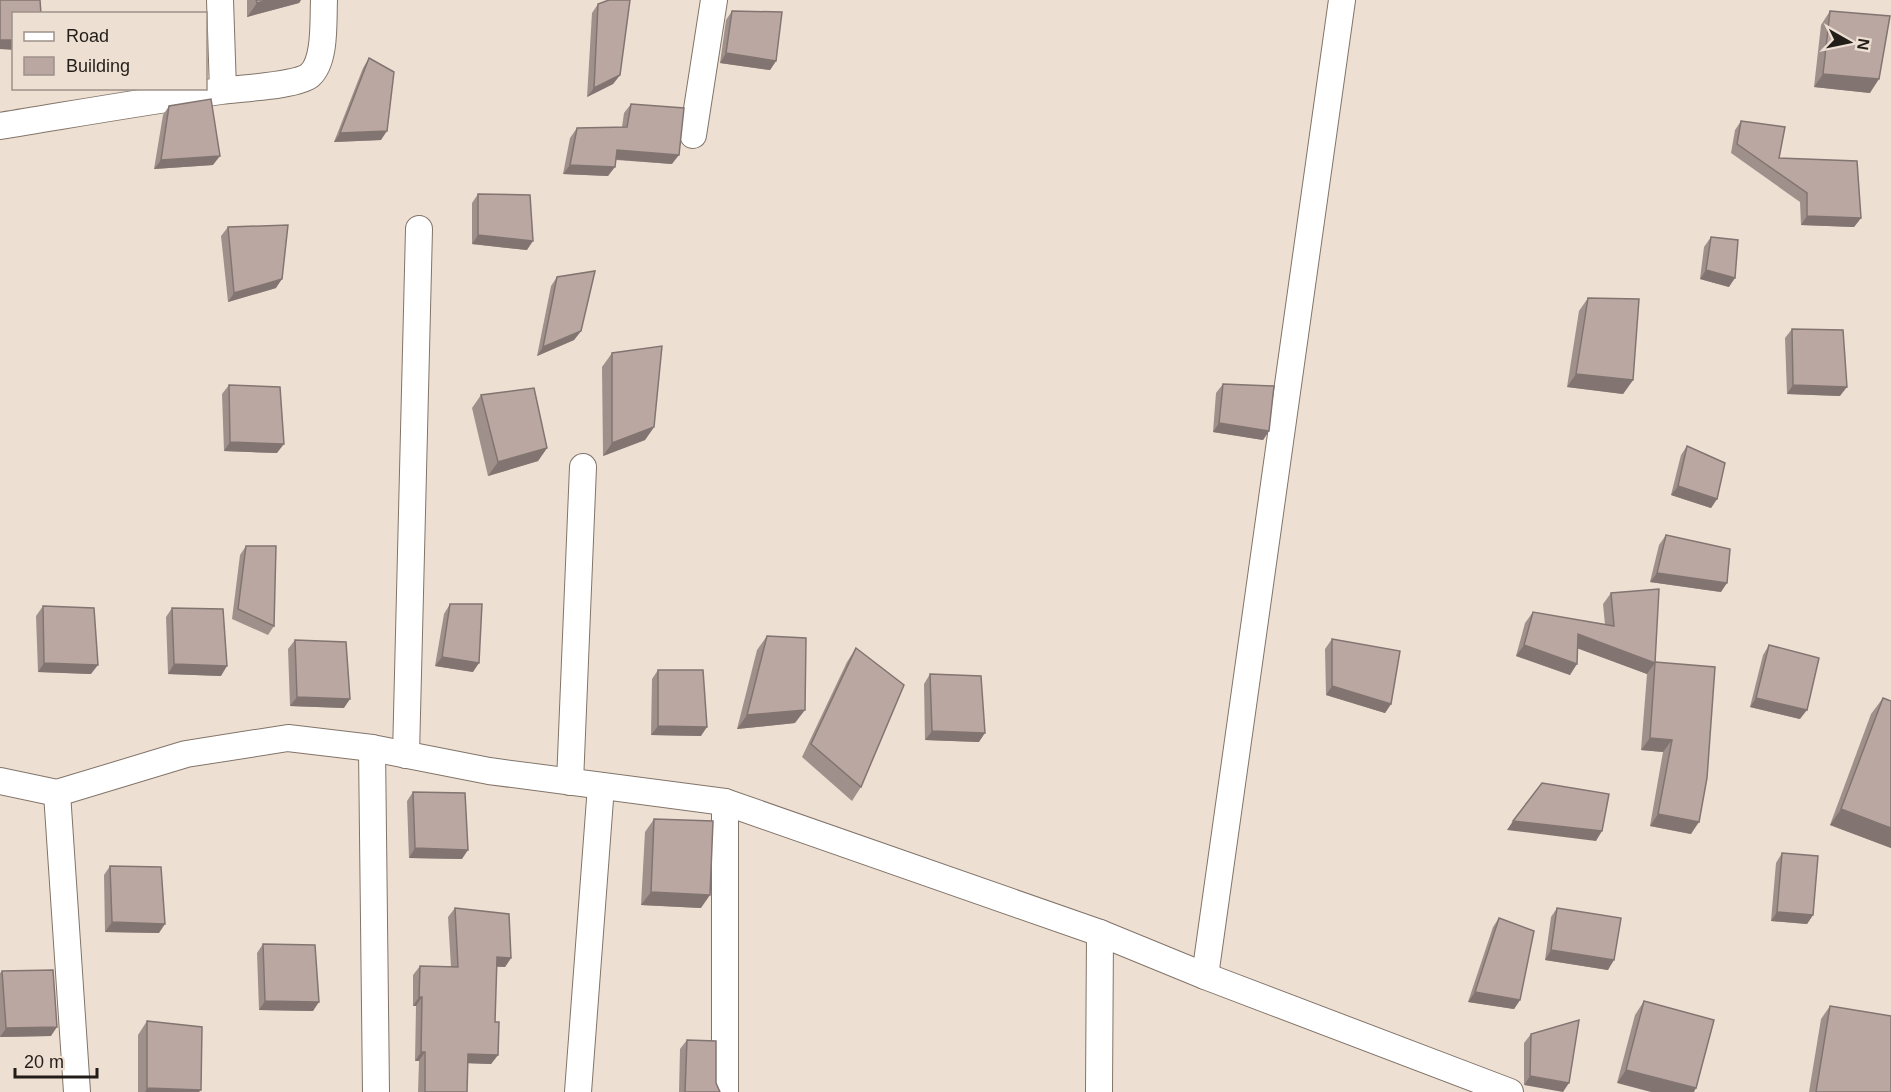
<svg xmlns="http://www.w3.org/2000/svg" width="1891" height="1092" viewBox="0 0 1891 1092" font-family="Helvetica,sans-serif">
	<rect width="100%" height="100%" fill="#eedfd3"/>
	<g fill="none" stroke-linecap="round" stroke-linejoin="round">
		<defs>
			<g id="minor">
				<polyline points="220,0 223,90"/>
				<path d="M0,126C74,114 147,101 221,91C241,88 297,86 310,75C326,61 323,20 324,0"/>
				<polyline points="693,135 714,0"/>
				<polyline points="372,748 376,1092"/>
				<polyline points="406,755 419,229"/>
				<polyline points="0,781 57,793 186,754 288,738 372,748 489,771 725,802 1100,933 1205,976 1510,1092"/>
				<polyline points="570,782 583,467"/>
				<polyline points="57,793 77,1092"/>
				<polyline points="725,802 725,1092"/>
				<polyline points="1205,976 1342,0"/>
				<polyline points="578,1092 601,786"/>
				<polyline points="1099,1092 1100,933"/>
			</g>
		</defs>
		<use href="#minor" stroke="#827469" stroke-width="28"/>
		<use href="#minor" stroke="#fff" stroke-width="26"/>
	</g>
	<g fill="#a0908b">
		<polygon points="247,0 301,0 299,3 247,17"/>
		<polygon points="598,4 620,75 613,84 587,97 592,13"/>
		<polygon points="732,11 776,61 770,70 720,63 726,20"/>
		<polygon points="1830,11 1870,93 1814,87 1821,25"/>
		<polygon points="369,58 381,140 334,142 363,68"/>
		<polygon points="631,104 672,164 616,160 608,176 563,174 570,138 577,128 622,127 624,113"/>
		<polygon points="169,106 213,165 154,169 163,115"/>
		<polygon points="1741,121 1779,158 1861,218 1854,227 1801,225 1800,202 1731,153 1735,130"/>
		<polygon points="478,194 527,250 472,244 472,203"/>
		<polygon points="228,227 276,288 228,302 221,236"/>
		<polygon points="1711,237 1729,287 1700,279 1704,247"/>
		<polygon points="557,277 581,331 574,340 537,356 551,286"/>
		<polygon points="1588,298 1633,380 1623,394 1567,387 1579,311"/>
		<polygon points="1792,329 1840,396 1787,394 1785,338"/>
		<polygon points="612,353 654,427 645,440 603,456 602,367"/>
		<polygon points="1223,384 1269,431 1263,440 1213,432 1216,393"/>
		<polygon points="229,385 277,453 224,451 222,394"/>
		<polygon points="481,395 547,448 538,461 488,476 472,408"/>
		<polygon points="1687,446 1717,499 1711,508 1671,495 1681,455"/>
		<polygon points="1666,535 1721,592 1650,582 1659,545"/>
		<polygon points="246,546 274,626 268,635 232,619 240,555"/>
		<polygon points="1611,593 1655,663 1691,834 1650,826 1663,752 1641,750 1647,674 1578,648 1570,675 1516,656 1525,623 1533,612 1605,625 1603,604"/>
		<polygon points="450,604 473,672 435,666 444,614"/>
		<polygon points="43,606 91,674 38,672 36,616"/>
		<polygon points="172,608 221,676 168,674 166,617"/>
		<polygon points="767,636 795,723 737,729 757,650"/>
		<polygon points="1332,639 1391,704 1385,713 1326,695 1325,649"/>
		<polygon points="295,640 344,708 290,706 288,649"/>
		<polygon points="1769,645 1800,719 1750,707 1763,655"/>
		<polygon points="856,648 861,787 852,801 802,757 847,662"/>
		<polygon points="658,670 701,736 651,735 652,679"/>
		<polygon points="930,674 979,742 925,740 924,684"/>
		<polygon points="1883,698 1891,848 1830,825 1871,714"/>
		<polygon points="413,792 462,859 409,858 407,801"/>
		<polygon points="654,819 701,908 641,905 645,832"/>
		<polygon points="1782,853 1813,915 1807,924 1771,921 1776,863"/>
		<polygon points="110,866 159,933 105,932 104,875"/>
		<polygon points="455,908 511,958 505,967 496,967 495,1022 498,1055 491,1064 467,1063 467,1092 418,1092 419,1061 415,1061 416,1006 413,1006 413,975 420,966 451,967 448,917"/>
		<polygon points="1557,908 1608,970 1545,960 1551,917"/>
		<polygon points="1499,918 1520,1000 1514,1009 1468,1002 1493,927"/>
		<polygon points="263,944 313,1011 259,1010 257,953"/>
		<polygon points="2,971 51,1036 0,1037 0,973"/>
		<polygon points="1644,1001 1714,1020 1617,1083 1635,1015"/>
		<polygon points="1830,1006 1891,1092 1809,1092 1821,1019"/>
		<polygon points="1579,1020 1524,1085 1524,1043 1531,1034"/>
		<polygon points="147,1021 199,1092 138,1092 138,1035"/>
		<polygon points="687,1040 716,1083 720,1092 679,1092 680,1049"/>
	</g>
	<g fill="#827571">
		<polygon points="269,0 301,0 299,3 247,17 257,3"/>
		<polygon points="0,40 14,40 14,50 0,49"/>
		<polygon points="726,53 776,61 770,70 720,63"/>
		<polygon points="1823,74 1879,79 1870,93 1814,87"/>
		<polygon points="620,75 613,84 587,97 594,88"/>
		<polygon points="387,131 381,140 334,142 340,133"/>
		<polygon points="617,150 679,155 672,164 610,159"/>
		<polygon points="220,156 213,165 154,169 161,160"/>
		<polygon points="570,165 615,167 608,176 563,174"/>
		<polygon points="1807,216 1861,218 1854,227 1801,225"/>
		<polygon points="478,235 533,241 527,250 472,244"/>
		<polygon points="1706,270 1735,278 1729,287 1700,279"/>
		<polygon points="282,279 276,288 228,302 234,293"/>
		<polygon points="581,331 574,340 537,356 543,347"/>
		<polygon points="1576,374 1633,380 1623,394 1567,387"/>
		<polygon points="1793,385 1847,387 1840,396 1787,394"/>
		<polygon points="1219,423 1269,431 1263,440 1213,432"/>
		<polygon points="654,427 645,440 603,456 612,443"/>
		<polygon points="230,442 284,444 277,453 224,451"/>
		<polygon points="547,448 538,461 488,476 498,462"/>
		<polygon points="1678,486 1717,499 1711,508 1671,495"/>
		<polygon points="1657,573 1727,583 1721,592 1650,582"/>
		<polygon points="1578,634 1655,663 1647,674 1571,646"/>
		<polygon points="1524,645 1577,664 1570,675 1516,656"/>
		<polygon points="442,657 479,663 473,672 435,666"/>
		<polygon points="44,663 98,665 91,674 38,672"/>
		<polygon points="174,664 227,666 221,676 168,674"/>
		<polygon points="1332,686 1391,704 1385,713 1326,695"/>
		<polygon points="297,697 350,699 344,708 290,706"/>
		<polygon points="1756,698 1807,710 1800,719 1750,707"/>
		<polygon points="805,710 795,723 737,729 747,715"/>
		<polygon points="658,726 707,727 701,736 651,735"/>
		<polygon points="932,731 985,733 979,742 925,740"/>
		<polygon points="1650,738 1672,740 1663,752 1641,750"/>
		<polygon points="1841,809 1891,828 1891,848 1830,825"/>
		<polygon points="1658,814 1699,822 1691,834 1650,826"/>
		<polygon points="1513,821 1602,831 1596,841 1507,830"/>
		<polygon points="415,848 468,850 462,859 409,858"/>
		<polygon points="651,892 710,895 701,908 641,905"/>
		<polygon points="1777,912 1813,915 1807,924 1771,921"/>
		<polygon points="112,922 165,924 159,933 105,932"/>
		<polygon points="1551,950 1614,960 1608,970 1545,960"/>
		<polygon points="497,957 511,958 505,967 490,966"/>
		<polygon points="1475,992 1520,1000 1514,1009 1468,1002"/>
		<polygon points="419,997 422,997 416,1006 413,1006"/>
		<polygon points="265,1001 319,1002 313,1011 259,1010"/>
		<polygon points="57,1027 51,1036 0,1037 6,1028"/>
		<polygon points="421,1052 425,1052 419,1061 415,1061"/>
		<polygon points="468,1054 498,1055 491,1064 461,1063"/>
		<polygon points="1626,1070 1696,1088 1694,1092 1651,1092 1617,1083"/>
		<polygon points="1530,1076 1569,1083 1563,1092 1524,1085"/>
		<polygon points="147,1088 201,1090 199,1092 145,1092"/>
	</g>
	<g fill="#baa7a2" stroke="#827571" stroke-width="1.5">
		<polygon points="0,0 40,0 41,14 14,14 14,40 0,40"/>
		<polygon points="256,0 269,0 257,3"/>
		<polygon points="609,0 630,0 620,75 594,88 598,4"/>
		<polygon points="732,11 782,12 776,61 726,53"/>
		<polygon points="1830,11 1890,16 1879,79 1823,74"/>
		<polygon points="369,58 394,72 387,131 340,133"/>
		<polygon points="211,99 220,156 161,160 169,106"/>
		<polygon points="631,104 684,108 679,155 617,150 615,167 570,165 577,128 627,127"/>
		<polygon points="1741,121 1785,127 1779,158 1857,161 1861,218 1807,216 1807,193 1737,144"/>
		<polygon points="478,194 530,195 533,241 478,235"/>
		<polygon points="288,225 282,279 234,293 228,227"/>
		<polygon points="1711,237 1738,240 1735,278 1706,270"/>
		<polygon points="595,271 581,331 543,347 557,277"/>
		<polygon points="1588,298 1639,299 1633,380 1576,374"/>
		<polygon points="1792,329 1843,330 1847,387 1793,385"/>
		<polygon points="662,346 654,427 612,443 612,353"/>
		<polygon points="1223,384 1274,386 1269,431 1219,423"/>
		<polygon points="229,385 280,387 284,444 230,442"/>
		<polygon points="534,388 547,448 498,462 481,395"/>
		<polygon points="1687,446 1725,463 1717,499 1678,486"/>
		<polygon points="1666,535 1730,549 1727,583 1657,573"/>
		<polygon points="246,546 276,546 274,626 238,609"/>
		<polygon points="1659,589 1655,663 1578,634 1577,664 1524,645 1533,612 1614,626 1611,593"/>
		<polygon points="450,604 482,604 479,663 442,657"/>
		<polygon points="43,606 94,608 98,665 44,663"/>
		<polygon points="172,608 223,609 227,666 174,664"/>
		<polygon points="767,636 806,638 805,710 747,715"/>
		<polygon points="1332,639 1400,651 1391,704 1332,686"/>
		<polygon points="295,640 346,642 350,699 297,697"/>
		<polygon points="1769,645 1819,658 1807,710 1756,698"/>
		<polygon points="856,648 904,685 861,787 811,744"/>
		<polygon points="1655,662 1715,667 1707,778 1699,822 1658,814 1672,740 1650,738"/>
		<polygon points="658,670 703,670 707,727 658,726"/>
		<polygon points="930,674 981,676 985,733 932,731"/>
		<polygon points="1883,698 1891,701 1891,828 1841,809"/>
		<polygon points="1542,783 1609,794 1602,831 1513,821"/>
		<polygon points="413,792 465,793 468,850 415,848"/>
		<polygon points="654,819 713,821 710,895 651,892"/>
		<polygon points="1782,853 1818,856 1813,915 1777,912"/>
		<polygon points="110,866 161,867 165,924 112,922"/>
		<polygon points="455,908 509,914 511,958 497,957 495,1022 499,1022 498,1055 468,1054 467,1092 425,1092 425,1052 421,1052 422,997 419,997 420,966 458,967"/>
		<polygon points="1557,908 1621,918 1614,960 1551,950"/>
		<polygon points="1499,918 1534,931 1520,1000 1475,992"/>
		<polygon points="263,944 315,945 319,1002 265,1001"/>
		<polygon points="53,970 57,1027 6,1028 2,971"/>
		<polygon points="1644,1001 1714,1020 1696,1088 1626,1070"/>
		<polygon points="1830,1006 1891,1016 1891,1092 1816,1092"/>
		<polygon points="1579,1020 1569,1083 1530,1076 1531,1034"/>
		<polygon points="147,1021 202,1027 201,1090 147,1088"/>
		<polygon points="687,1040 716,1041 716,1083 720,1092 685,1092"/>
	</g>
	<rect x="12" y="12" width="195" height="78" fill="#eedfd3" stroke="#9d9189" stroke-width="1.5"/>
	<rect x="24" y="32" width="30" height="9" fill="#ffffff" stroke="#9d9189" stroke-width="1.5"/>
	<text x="66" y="42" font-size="18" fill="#231d19">Road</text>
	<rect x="24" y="57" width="30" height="18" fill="#baa7a2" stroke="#9d9189" stroke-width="1.5"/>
	<text x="66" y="72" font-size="18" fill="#231d19">Building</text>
	<g transform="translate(1849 42) rotate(99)" stroke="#eedfd3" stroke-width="4.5" paint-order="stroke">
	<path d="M0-4.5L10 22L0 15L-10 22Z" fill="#231d19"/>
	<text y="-9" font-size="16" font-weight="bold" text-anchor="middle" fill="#231d19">N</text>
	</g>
	<path d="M15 1068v9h82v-9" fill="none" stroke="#231d19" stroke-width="3"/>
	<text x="24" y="1068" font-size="18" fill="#231d19" stroke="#eedfd3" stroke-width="4.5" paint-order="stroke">20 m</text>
</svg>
